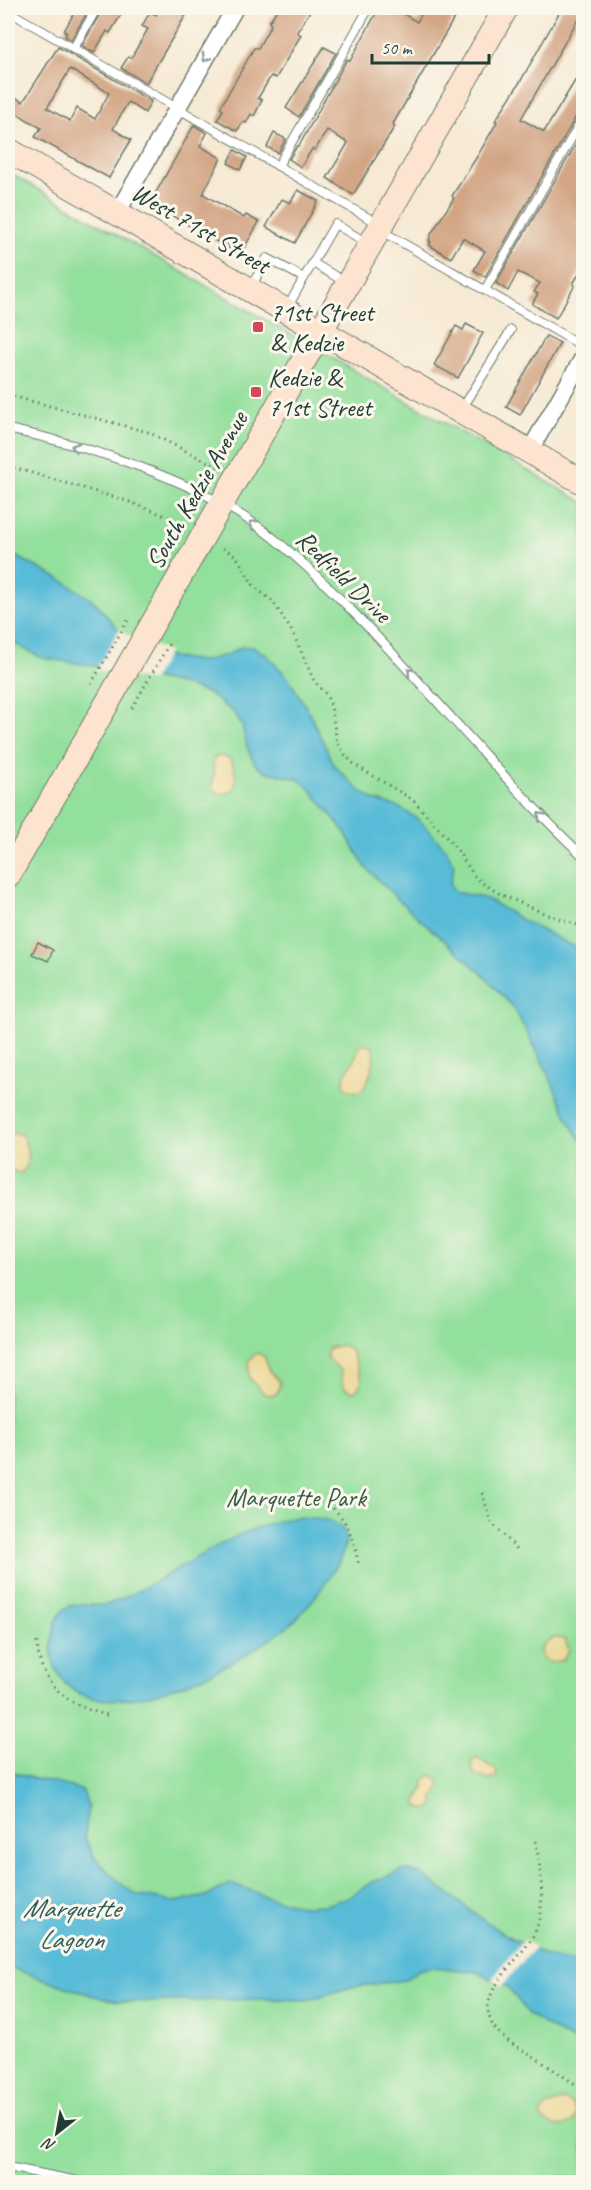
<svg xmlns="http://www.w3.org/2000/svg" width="591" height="2190" viewBox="0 0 591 2190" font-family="Caveat,sans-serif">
	<rect width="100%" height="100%" fill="#fbf7ec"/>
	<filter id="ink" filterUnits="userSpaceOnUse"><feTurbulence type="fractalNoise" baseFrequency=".0167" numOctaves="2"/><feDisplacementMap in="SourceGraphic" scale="12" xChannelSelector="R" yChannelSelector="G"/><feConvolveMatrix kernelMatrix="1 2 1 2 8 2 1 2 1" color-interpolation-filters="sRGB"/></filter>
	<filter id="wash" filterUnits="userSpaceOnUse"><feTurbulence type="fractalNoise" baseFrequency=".008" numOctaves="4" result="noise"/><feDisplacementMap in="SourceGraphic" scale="24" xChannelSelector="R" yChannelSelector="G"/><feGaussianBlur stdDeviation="1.35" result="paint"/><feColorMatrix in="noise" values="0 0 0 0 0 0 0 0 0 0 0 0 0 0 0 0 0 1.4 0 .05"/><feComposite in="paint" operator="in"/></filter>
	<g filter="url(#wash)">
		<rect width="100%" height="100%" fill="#f7ead5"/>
		<polygon fill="#93df9c" stroke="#598e68" stroke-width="1.5" points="8,172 583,502 583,2182 8,2182"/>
		<g fill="#eeda9e" stroke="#868c69" stroke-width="1.5">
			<path d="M220,755L230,759C239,774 240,801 215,792L212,787L214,774L213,759Z"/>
			<path d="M364,1043L372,1046C377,1058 370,1084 359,1092L351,1091L345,1087C341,1074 349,1070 354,1060C358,1052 357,1047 364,1043Z"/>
			<path d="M14,1133L21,1134C28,1144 31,1165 21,1173L14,1172L8,1163V1136Z"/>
			<path d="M341,1345C354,1348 353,1357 357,1368C359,1374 362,1376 362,1382L357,1390L352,1392L343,1387L341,1371L326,1357L329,1348Z"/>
			<polygon points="257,1353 265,1357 269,1371 280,1382 278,1392 274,1395 264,1394 249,1377 249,1360"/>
			<polygon points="554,1638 565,1639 569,1650 563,1660 550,1663 542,1657 541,1649 547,1642"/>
			<polygon points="476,1757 496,1770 497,1777 489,1780 474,1775 471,1763"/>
			<polygon points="431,1775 438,1779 440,1787 434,1798 434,1806 425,1810 417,1805 417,1800 424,1788 424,1780"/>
			<path d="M563,2100C575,2103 580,2112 573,2122C563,2129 552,2127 543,2120L541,2114L547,2106Z"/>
		</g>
		<g fill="#58bbd7" stroke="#3c7c86" stroke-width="1.5">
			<polygon points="8,552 65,582 95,602 125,637 175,658 203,661 227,655 241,647 254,647 268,656 289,679 308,710 334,765 358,789 374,800 398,807 418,819 446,849 454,865 450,885 455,892 487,899 520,919 583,951 583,1145 569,1121 545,1067 514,1008 480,972 407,908 366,868 344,831 311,790 298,779 264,771 255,764 247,747 242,725 233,712 209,694 185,685 95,666 42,658 8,640"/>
			<path d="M297,1517C310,1518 336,1517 344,1531C355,1552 308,1608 293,1622C271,1642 222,1669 195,1680C154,1697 70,1722 53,1661C50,1648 53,1623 61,1613C71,1599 91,1607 104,1605C110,1604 116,1601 121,1599C180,1572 232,1527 297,1517Z"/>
			<path d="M8,1770C32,1782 59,1781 83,1791L88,1806L85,1837L93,1856L120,1883L137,1895L174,1902L208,1896L231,1883L270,1898L303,1906L326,1905L351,1896L372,1882L404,1870L421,1874L499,1931L546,1956L583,1964V2043L571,2040L530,2016L508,1987L477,1972L451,1969L431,1967L418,1970L405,1980L352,1987L307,2000L264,1999L134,2002C89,2001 51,1978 8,1968Z"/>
		</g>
		<g fill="#f7ead5">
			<polygon points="120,628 126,634 169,652 152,681 96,670"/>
			<polygon points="523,1940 535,1947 501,1987 492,1979"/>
		</g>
		<g id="blocks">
			<g fill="#d3a585" fill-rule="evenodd">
				<polygon points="77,8 90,8 71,40 65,36 67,33 64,31"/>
				<polygon points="103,8 125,8 110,33 107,31 94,53 82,46"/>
				<polygon points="160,8 190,8 146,83 121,68 128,57 131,58 148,29 142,26 150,12 156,15"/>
				<polygon points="278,8 312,8 297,32 301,35 276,78 271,76 258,98 262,100 254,116 251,114 246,123 243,122 237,131 217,120 223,110 220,108 254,48 258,48 271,25 269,22"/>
				<polygon points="379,8 393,8 417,22 425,8 460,8 393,124 395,126 353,195 327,178 348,143 327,130 315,150 312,149 301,167 289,159 297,146 299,146 347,59 350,61"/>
				<polygon points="562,8 584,8 584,25 577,21 521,119 544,132 584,66 584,110 578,113 485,277 474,270 485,251 463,238 451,258 429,245 431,242 429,241 431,234 454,198 452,196 478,155 497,122 495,121 520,82"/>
				<path d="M58,47L151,101L145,113L128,102L113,129L131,140L109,178L35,137L41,128L8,108V93L23,102ZM70,69L109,93L95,119L77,108L70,121L47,108Z"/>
				<polygon points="324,47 336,53 299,117 286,108"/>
				<polygon points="194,125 207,133 200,146 221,158 203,194 244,218 246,215 259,222 240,255 150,203"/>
				<polygon points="584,130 584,265 573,284 575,285 556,318 532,304 538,294 534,292 540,283 518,272 508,291 496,283"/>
				<polygon points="274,133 286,139 278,153 267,147"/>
				<polygon points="235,150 247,157 240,170 228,163"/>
				<polygon points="298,190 318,201 295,243 266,227 282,199 290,203"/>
				<polygon points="466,324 483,333 458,378 434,365 456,326 463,330"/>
				<polygon points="546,336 560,343 520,415 506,407"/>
				<polygon points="38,942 53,950 48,961 32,954"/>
			</g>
		</g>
	</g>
	<g filter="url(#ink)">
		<use href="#blocks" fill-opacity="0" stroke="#6b7a6c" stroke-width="1.5"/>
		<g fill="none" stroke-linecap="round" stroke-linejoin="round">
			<defs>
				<g id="lane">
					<polyline points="8,11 379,224"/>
					<polyline points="73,49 97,8"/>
					<polyline points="278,166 369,8"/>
					<polyline points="380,230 584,347"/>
					<polyline points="313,263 345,282"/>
					<polyline points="304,278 335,224 369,244"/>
					<polyline points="250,289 267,258 304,278 286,310"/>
					<polyline points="485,290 584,116"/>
					<polyline points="462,409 511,330"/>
					<path d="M8,429C89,446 196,480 263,530C297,556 327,585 357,616C434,694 503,781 584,857"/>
					<polyline points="8,2167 82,2182"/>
				</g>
				<g id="street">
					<polyline points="117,213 235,8"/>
					<polyline points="529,452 584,356"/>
				</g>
				<g id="secondary">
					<polyline points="8,150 584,483"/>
					<polyline points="8,876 506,8"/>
				</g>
			</defs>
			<use href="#lane" stroke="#6b7a6c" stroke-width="10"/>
			<use href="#street" stroke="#6b7a6c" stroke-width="19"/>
			<use href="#secondary" stroke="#6b7a6c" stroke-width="26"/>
			<g stroke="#6b7a6c" stroke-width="3" stroke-dasharray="1.5 4.5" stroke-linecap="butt">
				<polyline points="8,395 148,432 218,467"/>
				<polyline points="8,466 127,501 169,517 185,526"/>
				<polyline points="223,548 236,556 254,586 273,602 293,633 314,681 326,694 331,706 337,743 346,756 355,765 413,800 456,848 475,877 484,884 500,894 548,915 584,927"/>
				<polyline points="91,684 128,620"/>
				<polyline points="132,708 169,644"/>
				<polyline points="482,1493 491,1522 519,1551"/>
				<path d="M333,1508C352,1527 353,1541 359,1565"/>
				<path d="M37,1642C39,1684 69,1707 108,1715"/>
				<path d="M536,1841C540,1871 546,1897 537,1927C526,1961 459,1998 503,2037C510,2043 521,2049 530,2054C548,2066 566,2078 584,2090"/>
			</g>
			<use href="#lane" stroke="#fff" stroke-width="8"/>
			<use href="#street" stroke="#fff" stroke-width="16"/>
			<use href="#secondary" stroke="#fde4d1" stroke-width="24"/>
		</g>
		<defs><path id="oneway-chevron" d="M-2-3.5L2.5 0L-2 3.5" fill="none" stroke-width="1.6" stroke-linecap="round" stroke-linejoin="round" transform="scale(1.5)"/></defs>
		<g stroke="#8f9e9a">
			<use href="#oneway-chevron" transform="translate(206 58) rotate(120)"/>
			<use href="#oneway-chevron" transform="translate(75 447) rotate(-164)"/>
			<use href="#oneway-chevron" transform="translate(253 524) rotate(-148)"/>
			<use href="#oneway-chevron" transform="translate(411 672) rotate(-131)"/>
			<use href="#oneway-chevron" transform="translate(541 816) rotate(-134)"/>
		</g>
	</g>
	<g fill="#d1495b" stroke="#fbf7ec" stroke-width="2">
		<rect x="252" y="321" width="12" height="12" rx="3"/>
		<rect x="250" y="386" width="12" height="12" rx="3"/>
	</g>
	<g text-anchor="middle" stroke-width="6" stroke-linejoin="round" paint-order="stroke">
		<g font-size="26" fill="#1f3d34" stroke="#fbf7ec">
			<text transform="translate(201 228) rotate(30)" y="9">West 71st Street</text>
			<text transform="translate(196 490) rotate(-60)" y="9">South Kedzie Avenue</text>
			<text transform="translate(344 576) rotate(44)" y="9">Redfield Drive</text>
		</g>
		<g font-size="26" fill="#1f3d34" stroke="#fbf7ec" text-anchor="start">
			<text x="270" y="321">71st Street<tspan x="270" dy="30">&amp; Kedzie</tspan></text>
			<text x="268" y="386">Kedzie &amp;<tspan x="268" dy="30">71st Street</tspan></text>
		</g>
		<g font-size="26" fill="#365d49" stroke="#fbf7ec">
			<text x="296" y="1506">Marquette Park</text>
		</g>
		<g font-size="27" font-style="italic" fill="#2d5c5d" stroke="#fbf7ec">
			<text x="71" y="1917">Marquette<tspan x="71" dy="31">Lagoon</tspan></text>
		</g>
	</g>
	<rect width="591" height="2190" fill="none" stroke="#fbf7ec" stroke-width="30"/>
	<g transform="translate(57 2133) rotate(211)" stroke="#fbf7ec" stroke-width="4.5" paint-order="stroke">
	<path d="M0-4.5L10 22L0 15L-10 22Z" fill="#1f3d34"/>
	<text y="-9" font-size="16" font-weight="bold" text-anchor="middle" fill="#1f3d34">N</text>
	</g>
	<path d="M372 54v9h117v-9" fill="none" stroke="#1f3d34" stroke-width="3"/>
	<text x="381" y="54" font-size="18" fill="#1f3d34" stroke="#fbf7ec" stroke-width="4.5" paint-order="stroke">50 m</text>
</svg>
